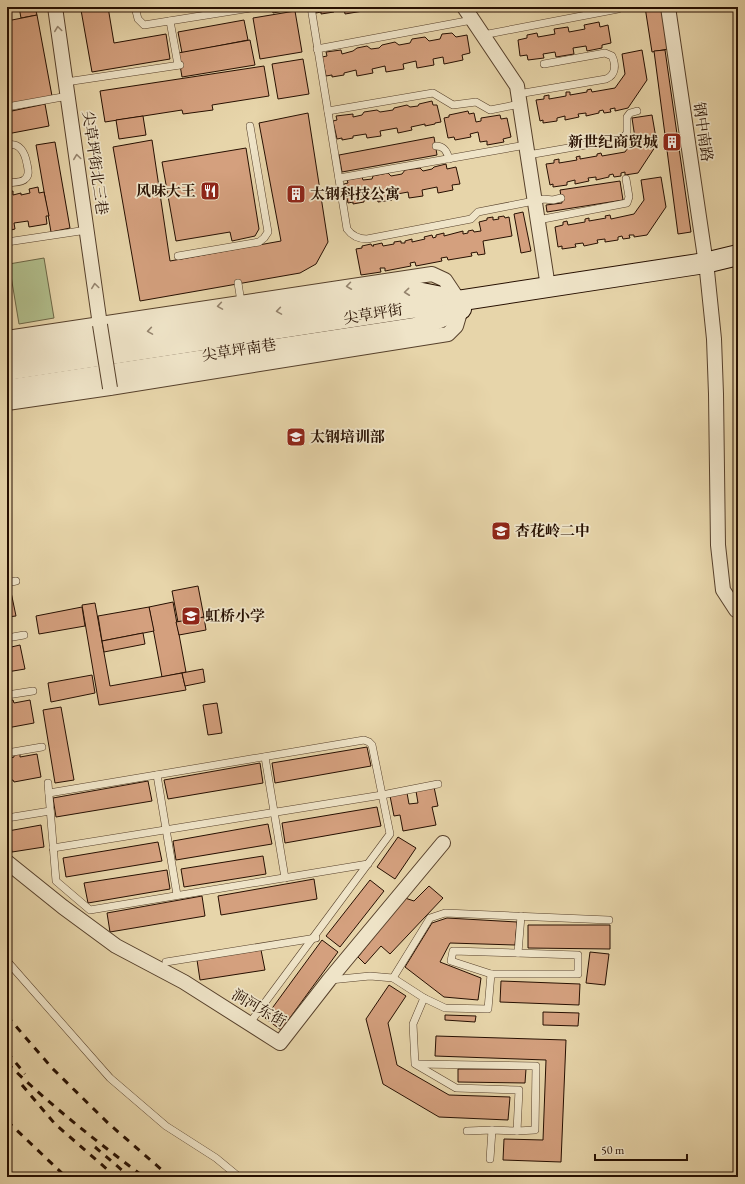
<svg xmlns="http://www.w3.org/2000/svg" width="745" height="1184" viewBox="0 0 745 1184" font-family="'EB Garamond','Noto Serif SC',serif">
	<rect width="100%" height="100%" fill="#e7d5aa"/>
	<filter id="stains"><feTurbulence type="fractalNoise" baseFrequency=".005" numOctaves="4"/><feColorMatrix values="0 0 0 0 .2 0 0 0 0 .09 0 0 0 0 .02 0 0 0 .5 -.17"/></filter>
	<radialGradient id="worn" r=".72"><stop offset=".6" stop-color="#630" stop-opacity="0"/><stop offset="1" stop-color="#630" stop-opacity=".3"/></radialGradient>
	<polygon fill="#b1be8c" stroke="#6c6646" points="44,258 54,318 19,324 9,264"/>
	<g fill="#d4a07e" stroke="#260f01">
		<polygon points="19,7 35,7 37,15 21,18"/>
		<polygon points="97,7 108,7 114,43 166,34 170,59 92,72 81,10"/>
		<polygon points="272,7 299,7 299,8 273,13"/>
		<polygon points="315,7 362,7 363,11 345,14 344,8 334,10 334,12 321,14 321,12 316,13"/>
		<polygon points="645,7 661,7 668,49 652,52"/>
		<polygon points="295,11 302,52 260,59 253,18"/>
		<polygon points="37,15 52,96 7,104 7,21"/>
		<polygon points="244,20 248,40 182,53 178,32"/>
		<polygon points="599,22 600,27 608,25 611,43 602,45 602,48 587,51 586,46 573,48 574,54 556,57 555,52 543,54 544,58 528,60 527,55 520,56 518,40 527,38 527,35 537,33 538,37 555,34 554,29 568,27 569,32 585,29 584,25"/>
		<polygon points="452,33 456,37 467,35 470,53 462,55 463,60 444,64 443,57 433,59 434,65 417,68 416,61 403,64 404,69 386,72 385,66 372,69 373,73 357,76 356,70 344,73 344,75 332,77 332,75 326,76 322,57 327,56 326,52 341,50 342,54 353,51 357,48 367,46 371,49 379,48 382,45 395,42 399,45 410,43 412,39 425,37 429,41 440,39 442,34"/>
		<polygon points="250,40 255,65 182,77 178,53"/>
		<polygon points="642,50 647,80 628,108 615,111 615,108 610,109 611,112 604,113 603,110 599,111 599,113 586,116 586,113 578,114 579,117 565,120 565,116 557,118 557,121 543,123 543,120 540,121 536,100 544,99 544,96 549,95 549,99 566,96 566,92 570,92 570,95 587,92 587,90 591,89 592,92 615,88 625,74 622,54"/>
		<polygon points="665,50 691,232 678,234 654,51"/>
		<polygon points="303,59 309,94 278,99 272,64"/>
		<polygon points="264,66 269,96 212,105 213,110 183,114 182,110 105,122 100,91"/>
		<polygon points="432,101 433,105 437,105 441,122 435,123 435,124 425,126 425,124 411,127 412,130 398,133 397,128 380,131 381,136 367,138 366,134 353,136 353,138 342,140 342,138 337,139 333,121 337,120 336,116 353,114 353,117 362,115 364,112 377,110 380,112 393,110 394,108 407,105 410,107 418,106 419,104"/>
		<polygon points="45,104 49,126 7,134 7,112"/>
		<polygon points="468,111 469,114 474,113 476,122 481,121 481,118 500,115 501,119 507,118 511,137 503,139 504,142 487,145 487,141 480,142 478,132 470,134 471,137 455,140 454,137 448,138 444,118 449,117 449,115"/>
		<polygon points="308,113 328,242 316,264 300,273 140,301 113,147 152,140 170,261 281,241 259,123"/>
		<polygon points="652,115 657,144 638,173 625,175 625,172 621,173 621,176 614,177 613,174 609,175 609,177 596,180 596,177 588,178 589,181 575,184 575,180 567,182 567,185 553,187 553,184 550,185 546,164 554,163 554,160 559,159 559,163 577,160 576,157 580,156 580,159 597,156 597,154 601,153 602,156 625,152 635,138 632,118"/>
		<polygon points="143,116 146,135 119,139 116,120"/>
		<polygon points="434,137 437,155 342,172 339,155"/>
		<polygon points="55,142 70,228 51,232 36,145"/>
		<polygon points="246,148 259,229 255,236 232,241 230,232 176,241 162,162"/>
		<polygon points="446,164 447,169 456,167 460,184 452,185 453,190 438,193 437,187 422,190 423,196 409,198 408,192 392,195 392,200 378,202 377,197 364,200 364,202 353,204 353,202 348,203 344,184 348,183 347,180 362,177 363,180 372,179 373,176 388,173 391,176 402,174 405,170 420,168 423,171 432,169 434,167"/>
		<polygon points="661,177 666,207 647,235 634,237 634,235 629,235 630,238 623,239 622,236 618,237 618,240 605,242 605,239 597,240 598,243 584,246 583,243 575,244 576,247 562,249 562,246 558,247 555,227 563,225 563,222 567,221 568,225 585,222 585,219 589,218 589,221 606,218 605,216 610,215 611,219 634,214 644,200 641,180"/>
		<polygon points="620,181 623,200 547,212 546,205 562,203 560,190"/>
		<polygon points="38,187 39,193 44,192 49,216 46,216 47,224 29,227 28,221 14,223 15,229 7,231 7,192 13,191 13,195 21,193 21,195 30,193 29,189"/>
		<polygon points="523,212 531,251 521,253 514,214"/>
		<polygon points="504,216 505,218 509,217 512,236 483,241 485,254 478,255 477,252 471,253 472,256 448,260 447,257 441,258 442,261 416,266 415,262 410,263 411,266 385,271 385,268 380,268 381,272 361,275 356,249 362,248 362,246 371,244 372,246 374,246 373,245 382,243 383,246 394,244 394,242 401,241 401,243 405,243 405,241 412,239 412,242 425,239 424,237 432,235 433,238 436,237 436,235 444,233 444,236 463,231 463,234 468,233 468,231 473,230 474,232 481,231 479,222 487,220 487,218 493,217 493,220 499,219 498,217"/>
		<polygon points="198,586 204,617 178,622 172,591"/>
		<polygon points="11,592 16,616 7,617 7,593"/>
		<polygon points="173,602 186,672 162,677 149,607"/>
		<polygon points="95,603 110,686 182,673 186,690 99,705 82,605"/>
		<polygon points="82,607 85,626 39,634 36,616"/>
		<polygon points="149,607 154,631 102,641 98,616"/>
		<polygon points="204,617 206,630 179,635 176,622"/>
		<polygon points="143,633 145,644 104,652 102,641"/>
		<polygon points="20,645 25,669 7,672 7,648"/>
		<polygon points="203,669 205,682 185,686 182,673"/>
		<polygon points="92,675 95,693 51,702 48,683"/>
		<polygon points="13,700 14,703 30,700 34,723 7,728 7,701"/>
		<polygon points="217,703 222,733 208,735 203,705"/>
		<polygon points="61,707 74,780 55,783 43,710"/>
		<polygon points="367,747 371,766 275,783 272,763"/>
		<polygon points="20,754 20,757 37,754 41,777 14,782 13,780 7,781 7,756 10,756 11,758 14,757 14,755"/>
		<polygon points="260,763 263,783 168,799 164,780"/>
		<polygon points="148,781 152,801 56,817 53,798"/>
		<polygon points="434,787 438,806 432,807 436,825 403,831 400,815 394,816 390,796 407,793 409,804 418,803 416,791"/>
		<polygon points="377,807 381,826 285,843 282,823"/>
		<polygon points="268,824 272,844 176,860 173,841"/>
		<polygon points="41,825 44,847 12,852 8,831"/>
		<polygon points="398,837 416,848 395,879 377,867"/>
		<polygon points="158,842 162,861 66,877 63,858"/>
		<polygon points="263,856 266,874 184,887 181,869"/>
		<polygon points="167,870 170,889 88,903 84,883"/>
		<polygon points="314,879 317,899 221,915 218,896"/>
		<polygon points="370,880 384,891 340,947 326,936"/>
		<polygon points="429,886 443,898 390,954 381,946 365,964 358,957 405,898 414,901"/>
		<polygon points="202,896 205,916 110,932 107,913"/>
		<polygon points="447,918 517,922 515,945 450,943 440,962 481,978 478,1000 444,997 405,967 432,923"/>
		<polygon points="528,925 610,925 610,949 528,948"/>
		<polygon points="322,940 338,952 281,1030 265,1018"/>
		<polygon points="261,950 265,970 200,980 197,960"/>
		<polygon points="590,952 609,954 605,985 586,983"/>
		<polygon points="501,981 580,984 579,1005 500,1002"/>
		<polygon points="389,985 406,996 388,1023 397,1065 449,1095 510,1097 508,1120 439,1117 383,1084 366,1019"/>
		<polygon points="543,1012 579,1013 578,1026 543,1025"/>
		<polygon points="445,1015 476,1016 475,1022 445,1020"/>
		<polygon points="436,1036 566,1040 561,1162 503,1160 504,1139 543,1140 546,1060 435,1056"/>
		<polygon points="458,1069 526,1069 525,1083 458,1082"/>
	</g>
	<g fill="none" stroke-linecap="round" stroke-linejoin="round">
		<defs>
			<g id="lane">
				<polyline points="135,7 138,19 144,25 257,7"/>
				<path d="M311,7L347,229C352,236 358,239 367,239L471,219L478,212L544,199L553,200L561,198"/>
				<polyline points="170,21 178,65"/>
				<polyline points="483,35 618,9"/>
				<polyline points="317,49 472,20"/>
				<polyline points="66,82 180,65"/>
				<path d="M518,94L606,79C616,75 616,65 612,56L605,53L544,64"/>
				<polyline points="7,107 68,96"/>
				<polyline points="328,111 433,93 453,105 476,102 490,110 520,104"/>
				<path d="M7,145C20,142 25,153 27,164C28,169 30,175 25,179C22,183 12,182 7,183"/>
				<path d="M436,146C444,146 447,151 449,159"/>
				<polyline points="528,155 620,139 624,137 627,133 627,117 630,113 637,111"/>
				<polyline points="339,178 526,145"/>
				<polyline points="538,220 627,203 629,197 626,179"/>
				<polyline points="7,242 87,230"/>
				<polyline points="178,256 259,242 264,238 268,232 250,126"/>
				<polyline points="238,283 241,302"/>
				<polyline points="7,583 16,581"/>
				<polyline points="7,638 24,635"/>
				<polyline points="7,695 33,691"/>
				<polyline points="7,753 42,747"/>
				<polyline points="265,757 285,878"/>
				<polyline points="157,775 177,895"/>
				<polyline points="48,783 56,881 90,910 368,864"/>
				<polyline points="49,793 364,740 369,742 372,745 390,834 249,1024"/>
				<polyline points="7,818 50,811"/>
				<polyline points="53,848 382,795 438,784"/>
				<polygon points="453,951 578,955 578,974 491,974 451,961"/>
				<polyline points="518,953 521,916"/>
				<polyline points="7,961 110,1078 166,1126 216,1158 239,1177"/>
				<polyline points="166,962 316,938"/>
				<polyline points="393,978 430,918 445,913 609,920"/>
				<polyline points="330,980 370,976 393,978 424,998 445,1008 488,1009 491,974"/>
				<polyline points="424,998 413,1024 415,1064 456,1088 519,1090 517,1131 492,1130 467,1131"/>
				<polyline points="417,1064 536,1066 535,1130 517,1131"/>
				<polyline points="490,1159 492,1130"/>
			</g>
			<g id="street">
				<polyline points="55,7 100,325"/>
				<polyline points="464,7 517,86 548,287"/>
				<polyline points="668,7 707,271 714,339 716,394 718,545 723,590 736,610 738,610"/>
				<polyline points="7,338 432,274 445,280 459,301"/>
				<polyline points="7,403 110,388 448,334 456,326 461,309"/>
				<polyline points="7,862 63,907 116,946 184,982 280,1043 329,980 443,843"/>
			</g>
			<g id="secondary">
				<polyline points="7,352 412,291 447,298"/>
				<polyline points="7,370 705,263 738,255"/>
				<polyline points="7,390 415,328 461,309"/>
			</g>
		</defs>
		<use href="#lane" stroke="#56402b" stroke-width="8"/>
		<use href="#street" stroke="#56402b" stroke-width="16"/>
		<use href="#secondary" stroke="#260f01" stroke-width="22"/>
		<use href="#lane" stroke="#efe4c8" stroke-width="7"/>
		<use href="#street" stroke="#efe4c8" stroke-width="14"/>
		<use href="#secondary" stroke="#efe4c8" stroke-width="20"/>
		<g stroke="#260f01" stroke-width="3" stroke-dasharray="7 7" stroke-linecap="butt">
			<polyline points="7,1016 52,1068 108,1123 170,1177"/>
			<polyline points="7,1052 25,1074"/>
			<path d="M7,1063C50,1105 96,1141 144,1177"/>
			<polyline points="22,1085 55,1124 116,1177"/>
			<polyline points="7,1121 66,1177"/>
			<polyline points="95,1147 130,1177"/>
			<polyline points="7,1170 15,1177"/>
		</g>
		<defs>
			<polyline id="street-bridge" points="100,325 110,388"/>
		</defs>
		<use href="#street-bridge" stroke="#56402b" stroke-width="16" stroke-linecap="butt"/>
		<use href="#street-bridge" stroke="#efe4c8" stroke-width="14"/>
	</g>
	<defs><path id="oneway-chevron" d="M-2-3.5L2.5 0L-2 3.5" fill="none" stroke-width="1.6" stroke-linecap="round" stroke-linejoin="round"/></defs>
	<g stroke="#95846e">
		<use href="#oneway-chevron" transform="translate(58 29) rotate(-98)"/>
		<use href="#oneway-chevron" transform="translate(77 157) rotate(-98)"/>
		<use href="#oneway-chevron" transform="translate(95 286) rotate(-98)"/>
		<use href="#oneway-chevron" transform="translate(349 286) rotate(172)"/>
		<use href="#oneway-chevron" transform="translate(407 292) rotate(174)"/>
		<use href="#oneway-chevron" transform="translate(220 306) rotate(171)"/>
		<use href="#oneway-chevron" transform="translate(279 311) rotate(171)"/>
		<use href="#oneway-chevron" transform="translate(150 331) rotate(171)"/>
	</g>
	<defs>
		<symbol id="building-square" viewBox="-11 -11 22 22"><rect x="-9" y="-9" width="18" height="18" rx="4" fill="#8f2418" stroke="#efe4c8"/><path d="M-4-6H4V6H1V3H-1V6H-4ZM-2.5-4.3h1.7v1.8h-1.7ZM.8-4.3h1.7v1.8H.8ZM-2.5-1h1.7V.8h-1.7ZM.8-1h1.7V.8H.8Z" fill="#fff"/></symbol>
		<symbol id="restaurant-square" viewBox="-11 -11 22 22"><rect x="-9" y="-9" width="18" height="18" rx="4" fill="#8f2418" stroke="#efe4c8"/><path d="M-5-6h1v4h1v-4h1v4h1v-4h1v5L-1.5 .5V6h-2V.5L-5-1ZM5-6V6H3V1.5H1.5Q1.5-4 5-6Z" fill="#fff"/></symbol>
		<symbol id="school-square" viewBox="-11 -11 22 22"><rect x="-9" y="-9" width="18" height="18" rx="4" fill="#8f2418" stroke="#efe4c8"/><path d="M0-5L7-2L0 1L-7-2ZM-4 1L0 2.5L4 1V4Q0 6-4 4Z" fill="#fff"/></symbol>
	</defs>
	<g fill-rule="evenodd">
		<use href="#building-square" x="661" y="131" width="22" height="22"/>
		<use href="#restaurant-square" x="199" y="180" width="22" height="22"/>
		<use href="#building-square" x="285" y="183" width="22" height="22"/>
		<use href="#school-square" x="285" y="426" width="22" height="22"/>
		<use href="#school-square" x="490" y="520" width="22" height="22"/>
		<use href="#school-square" x="180" y="605" width="22" height="22"/>
	</g>
	<g text-anchor="middle" stroke-width="3.5" stroke-linejoin="round" paint-order="stroke">
		<g font-size="15" fill="#260f01" stroke="#efe4c8">
			<text transform="translate(703 132) rotate(82)" y="5">钢中南路</text>
			<text transform="translate(95 163) rotate(82)" y="5">尖草坪街北三巷</text>
			<text transform="translate(373 314) rotate(-9)" y="5">尖草坪街</text>
			<text transform="translate(239 350) rotate(-9)" y="5">尖草坪南巷</text>
			<text transform="translate(259 1008) rotate(30)" y="5">涧河东街</text>
		</g>
		<g font-size="15" font-weight="bold" fill="#260f01" stroke="#efe4c8" text-anchor="start">
			<text x="658" y="147" text-anchor="end">新世纪商贸城</text>
			<text x="196" y="196" text-anchor="end">风味大王</text>
			<text x="310" y="199">太钢科技公寓</text>
			<text x="310" y="442">太钢培训部</text>
			<text x="515" y="536">杏花岭二中</text>
			<text x="205" y="621">虹桥小学</text>
		</g>
	</g>
	<rect width="745" height="1184" fill="none" stroke="#e7d5aa" stroke-width="24"/>
	<rect x="8" y="8" width="729" height="1168" fill="none" stroke="#260f01" stroke-width="2"/>
	<rect x="12" y="12" width="721" height="1160" fill="none" stroke="#260f01"/>
	<path d="M595 1154v6h92v-6" fill="none" stroke="#260f01" stroke-width="2"/>
	<text x="601" y="1154" font-size="12" fill="#260f01" stroke="#efe4c8" stroke-width="3" paint-order="stroke">50 m</text>
	<rect width="100%" height="100%" filter="url(#stains)"/>
	<rect width="100%" height="100%" fill="url(#worn)"/>
</svg>
